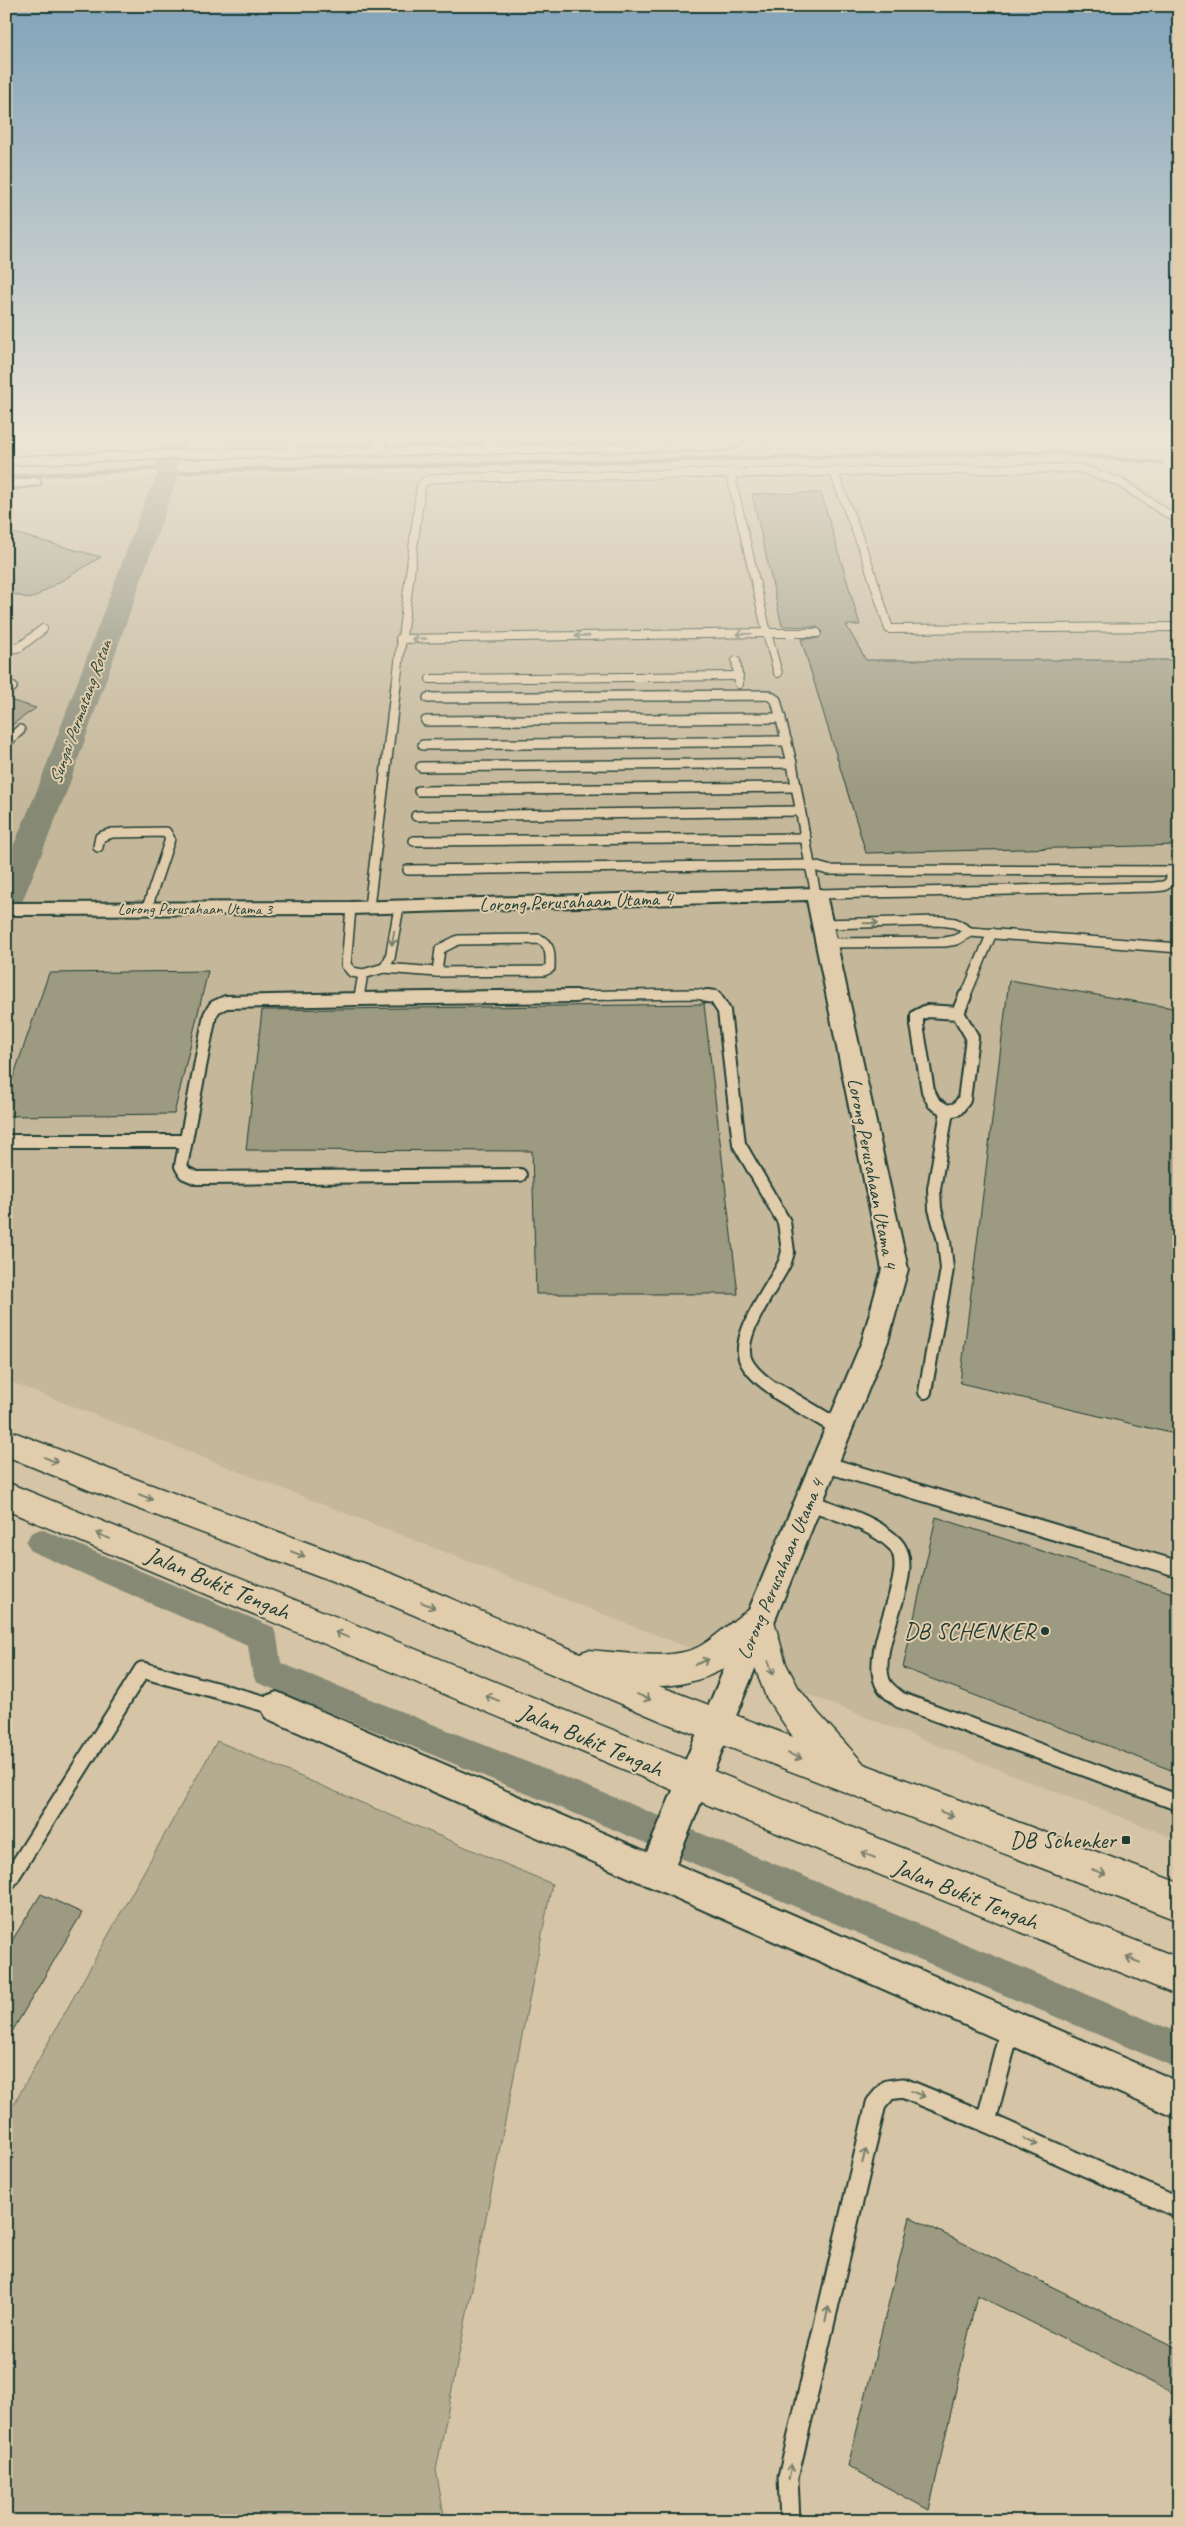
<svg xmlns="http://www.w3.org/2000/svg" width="1185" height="2527" viewBox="0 0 1185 2527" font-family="Caveat,sans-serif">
	<rect width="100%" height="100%" fill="#d5c4a5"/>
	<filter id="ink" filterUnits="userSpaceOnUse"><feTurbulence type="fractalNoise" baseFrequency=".02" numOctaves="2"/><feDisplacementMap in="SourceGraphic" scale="10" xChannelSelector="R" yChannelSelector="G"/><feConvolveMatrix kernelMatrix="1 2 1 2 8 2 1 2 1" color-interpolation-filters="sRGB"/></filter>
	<g filter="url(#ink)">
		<g fill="#c4b79a">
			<polygon points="217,440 499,440 498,448 212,451"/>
			<polygon points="777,440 1179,440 1179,452 1164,454 1069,445 924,445 779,450"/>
			<polygon points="1042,462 1109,466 1179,510 1179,1840 6,1380 6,484 188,477"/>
		</g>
		<polygon fill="#b4ab90" stroke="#6a7462" points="217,1741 552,1884 436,2470 445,2521 6,2521 6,2118"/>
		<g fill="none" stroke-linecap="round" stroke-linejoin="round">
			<g stroke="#5d6b5a" stroke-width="4.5">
				<polyline points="169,474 214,470 1046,452 1162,463"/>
				<polyline points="6,477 164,468"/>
			</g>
			<polygon fill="#868a74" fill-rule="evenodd" points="41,1529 273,1627 277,1637 281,1663 621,1800 1179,2033 1179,2069 612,1829 256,1682 252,1672 248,1646 31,1551 26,1542 31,1533"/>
			<polygon fill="#868a74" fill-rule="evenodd" points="168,440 190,440 175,467 180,474 170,498 68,788 22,902 18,909 6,912 6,863 38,788 146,498 158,474 153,468"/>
		</g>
		<g fill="#9c9a81" stroke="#1f3d34">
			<polygon points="821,493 860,625 846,625 866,660 1179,660 1179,845 866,853 801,639 819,638 822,631 817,627 782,626 752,494"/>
			<polygon points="6,531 101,557 31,599 6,592"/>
			<polygon points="6,699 36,708 6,729"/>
			<polygon points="208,971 174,1114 6,1116 6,1098 49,973"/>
			<polygon points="1009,980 1179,1009 1179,1435 960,1383"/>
			<polygon points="704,1004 738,1294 536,1294 532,1151 246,1150 262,1010"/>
			<polygon points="936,1517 1179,1595 1179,1773 903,1668"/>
			<polygon points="41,1894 82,1913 6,2042 6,1950"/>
			<polygon points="910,2217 1179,2349 1179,2396 977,2295 929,2510 848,2466"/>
		</g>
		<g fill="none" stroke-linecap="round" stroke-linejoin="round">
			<defs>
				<g id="service-far4">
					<polyline points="769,440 770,444"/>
					<polyline points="289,453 294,440"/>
					<polyline points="219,454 225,440"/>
					<polyline points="833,470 867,560 889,629 1179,627"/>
					<polyline points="400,639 767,633 730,472"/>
					<polyline points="6,650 20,647 43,629"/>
					<polyline points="736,661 739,684"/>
					<polyline points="778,673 767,633 817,633"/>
					<polyline points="430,679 739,676"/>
					<polyline points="6,685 8,686"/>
					<polyline points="396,686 421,485 425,481 438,478 1079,468 1119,482 1179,521"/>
				</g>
				<g id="service-far3">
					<polyline points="6,685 12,687"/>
					<polyline points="428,698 768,695 776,700 792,763 810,865 828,870 1179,871"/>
					<polyline points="426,721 781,718"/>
					<polyline points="6,743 20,730"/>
					<polyline points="423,745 787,741"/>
					<polyline points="421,767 792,763"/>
					<polyline points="419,791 796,787"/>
					<polyline points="416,816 800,811"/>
					<polyline points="414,841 806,838"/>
					<polyline points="98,847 100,837 112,833 166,832 170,839 147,908"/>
					<polyline points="408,870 810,865 816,894 1153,887 1164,886 1170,882 1172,871"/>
					<polyline points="369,907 396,685"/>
					<polyline points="351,908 346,965 352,972 363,974 384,968 437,972"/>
					<polyline points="822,924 941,921 955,923 970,932 1179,948"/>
					<path d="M539,939C552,945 550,956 550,968L544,971L437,972L440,949L458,940Z"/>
					<polyline points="826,943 945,942 956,940 970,932"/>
					<polyline points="384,968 390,958 399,907"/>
					<polyline points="359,997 363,974"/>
					<polyline points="491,997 696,994 715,997"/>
					<polyline points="965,997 992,933"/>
				</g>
				<g id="service-far2">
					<polyline points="360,996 359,999 226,1002 215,1007 210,1015 181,1166 185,1173 197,1178 520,1175"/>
					<path d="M707,996L715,997L724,1011L739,1144L784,1222L788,1252L785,1262C774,1286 732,1338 747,1363C754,1375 767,1384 778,1392"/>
					<polyline points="359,999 576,996"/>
					<polygon points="927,1011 958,1013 972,1037 964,1100 957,1109 947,1111 934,1103 928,1091 917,1025 917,1016"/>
					<polyline points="958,1013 965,996"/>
					<polyline points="6,1141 186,1141"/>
					<polyline points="925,1392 947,1269 944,1241 935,1209 934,1189 947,1111"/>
				</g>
				<g id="service-far1">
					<polyline points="777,1391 839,1428"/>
					<polyline points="824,1464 1179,1569"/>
					<path d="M809,1502C837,1513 873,1522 895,1544C920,1570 869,1643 882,1681C884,1688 894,1695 900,1700L1179,1803"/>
					<polyline points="6,1885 142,1670 277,1707"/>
				</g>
				<g id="service">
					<polyline points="986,2122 1010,2028"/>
					<polyline points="790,2521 788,2478 876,2104 888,2090 903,2088 986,2122 1179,2208"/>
				</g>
				<g id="minor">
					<polygon points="374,440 387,440 382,454 372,454 370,451"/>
					<polygon points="485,440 497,440 495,453 485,453 483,450"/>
					<polygon points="34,478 39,479 41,482 39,485 6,489 6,481"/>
					<polygon points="816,888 823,890 826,894 908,1269 888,1341 676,1864 1179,2082 1179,2119 266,1718 261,1707 266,1696 277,1692 647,1852 862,1341 882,1269 807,900 351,914 6,915 6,903 351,902"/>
				</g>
				<polygon id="tertiary" points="729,440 745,440 738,447 724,450 146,459 6,465 6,457 146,451 724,442"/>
				<g id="trunk">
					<path d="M6,1429L111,1470L395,1575L580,1653L588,1650C620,1652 675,1662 702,1645C722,1633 737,1614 759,1605L771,1610L786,1664L798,1687L818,1713L864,1764L1179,1883V1921L666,1723L372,1597L89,1490L6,1456ZM749,1651L766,1697L793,1737L659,1686C693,1685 723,1673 749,1651Z"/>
					<polygon points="6,1482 885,1841 1179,1958 1179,1996 725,1812 6,1510"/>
				</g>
			</defs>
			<use href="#service-far4" stroke="#1f3d34" stroke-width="10"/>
			<use href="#service-far3" stroke="#1f3d34" stroke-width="12"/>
			<use href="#service-far2" stroke="#1f3d34" stroke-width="16"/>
			<use href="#service-far1" stroke="#1f3d34" stroke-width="19"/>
			<use href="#service" stroke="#1f3d34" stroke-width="23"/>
			<use href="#minor" stroke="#1f3d34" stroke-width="4"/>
			<use href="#tertiary" stroke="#1f3d34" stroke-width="3"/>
			<use href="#trunk" stroke="#1f3d34" stroke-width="3"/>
			<polyline stroke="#1f3d34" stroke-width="2" stroke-dasharray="2.5 2.5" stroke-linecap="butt" points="1179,458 1175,465 1179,470"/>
			<use href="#service-far4" stroke="#e1cdac" stroke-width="8"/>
			<use href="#service-far3" stroke="#e1cdac" stroke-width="9"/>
			<use href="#service-far2" stroke="#e1cdac" stroke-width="12"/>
			<use href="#service-far1" stroke="#e1cdac" stroke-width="15"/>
			<use href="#service" stroke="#e1cdac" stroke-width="19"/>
			<use href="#minor" fill="#e1cdac" fill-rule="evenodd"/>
			<use href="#tertiary" fill="#e1cdac" fill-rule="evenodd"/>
			<use href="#trunk" fill="#e1cdac" fill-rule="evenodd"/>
		</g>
		<defs><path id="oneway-shaft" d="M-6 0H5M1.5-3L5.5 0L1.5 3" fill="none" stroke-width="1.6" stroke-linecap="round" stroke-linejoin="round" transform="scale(1.25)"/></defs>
		<g stroke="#767e6a">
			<use href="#oneway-shaft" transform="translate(744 634) rotate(179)"/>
			<use href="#oneway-shaft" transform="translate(582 636) rotate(179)"/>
			<use href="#oneway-shaft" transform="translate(419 639) rotate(179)"/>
			<use href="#oneway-shaft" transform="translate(871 923) rotate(-1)"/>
			<use href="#oneway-shaft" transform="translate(393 938) rotate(100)"/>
			<use href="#oneway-shaft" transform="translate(51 1460) rotate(22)"/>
			<use href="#oneway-shaft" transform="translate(146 1497) rotate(21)"/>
			<use href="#oneway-shaft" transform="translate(103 1536) rotate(-158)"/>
			<use href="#oneway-shaft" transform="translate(298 1554) rotate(21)"/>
			<use href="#oneway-shaft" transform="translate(428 1605) rotate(23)"/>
			<use href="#oneway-shaft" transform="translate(342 1635) rotate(-157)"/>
			<use href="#oneway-shaft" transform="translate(702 1662) rotate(-21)"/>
			<use href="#oneway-shaft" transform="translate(771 1668) rotate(70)"/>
			<use href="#oneway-shaft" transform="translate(644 1697) rotate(23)"/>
			<use href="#oneway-shaft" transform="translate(492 1698) rotate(-157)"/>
			<use href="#oneway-shaft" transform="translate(795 1756) rotate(21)"/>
			<use href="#oneway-shaft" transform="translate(947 1814) rotate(21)"/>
			<use href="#oneway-shaft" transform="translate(868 1855) rotate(-158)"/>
			<use href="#oneway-shaft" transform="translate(1099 1872) rotate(21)"/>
			<use href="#oneway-shaft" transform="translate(1133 1960) rotate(-159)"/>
			<use href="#oneway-shaft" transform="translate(918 2094) rotate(22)"/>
			<use href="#oneway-shaft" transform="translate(1031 2142) rotate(24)"/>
			<use href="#oneway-shaft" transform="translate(864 2156) rotate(-77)"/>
			<use href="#oneway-shaft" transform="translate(827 2314) rotate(-77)"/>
			<use href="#oneway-shaft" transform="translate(790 2472) rotate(-79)"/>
		</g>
	</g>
	<linearGradient id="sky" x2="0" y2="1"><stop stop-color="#81a3ba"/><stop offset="0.55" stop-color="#ece4d6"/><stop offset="1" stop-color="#ece4d6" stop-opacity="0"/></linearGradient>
	<rect width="1185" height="793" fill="url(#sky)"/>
	<g fill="#1f3d34" stroke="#e1cdac" stroke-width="2">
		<circle cx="1045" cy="1631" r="5"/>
		<rect x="1121" y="1835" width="10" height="10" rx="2.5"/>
	</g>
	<g text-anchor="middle" stroke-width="4" stroke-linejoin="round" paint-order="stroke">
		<g font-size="16" fill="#1f3d34" stroke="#e1cdac">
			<text x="195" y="914">Lorong Perusahaan Utama 3</text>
		</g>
		<g font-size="18" font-style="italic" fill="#29453a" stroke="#e1cdac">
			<text transform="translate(80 712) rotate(-70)" y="6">Sungai Permatang Rotan</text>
		</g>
		<g font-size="20" fill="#1f3d34" stroke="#e1cdac">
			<text transform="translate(576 901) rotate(-2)" y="7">Lorong Perusahaan Utama 4</text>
			<text transform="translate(873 1173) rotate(79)" y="7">Lorong Perusahaan Utama 4</text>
			<text transform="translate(780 1569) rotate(-67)" y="7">Lorong Perusahaan Utama 4</text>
		</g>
		<g font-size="24" fill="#1f3d34" stroke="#e1cdac">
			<text transform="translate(218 1583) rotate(23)" y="8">Jalan Bukit Tengah</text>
			<text transform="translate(591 1740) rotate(23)" y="8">Jalan Bukit Tengah</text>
			<text transform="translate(966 1894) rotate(22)" y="8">Jalan Bukit Tengah</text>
		</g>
		<g font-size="24" fill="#1f3d34" stroke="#e1cdac" text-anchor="end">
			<text x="1035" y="1639">DB SCHENKER</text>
			<text x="1116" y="1848">DB Schenker</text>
		</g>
	</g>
	<rect width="1185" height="2527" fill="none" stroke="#e1cdac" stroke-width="25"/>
	<rect x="12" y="12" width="1160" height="2502" fill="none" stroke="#1f3d34" stroke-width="2" filter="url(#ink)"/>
</svg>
